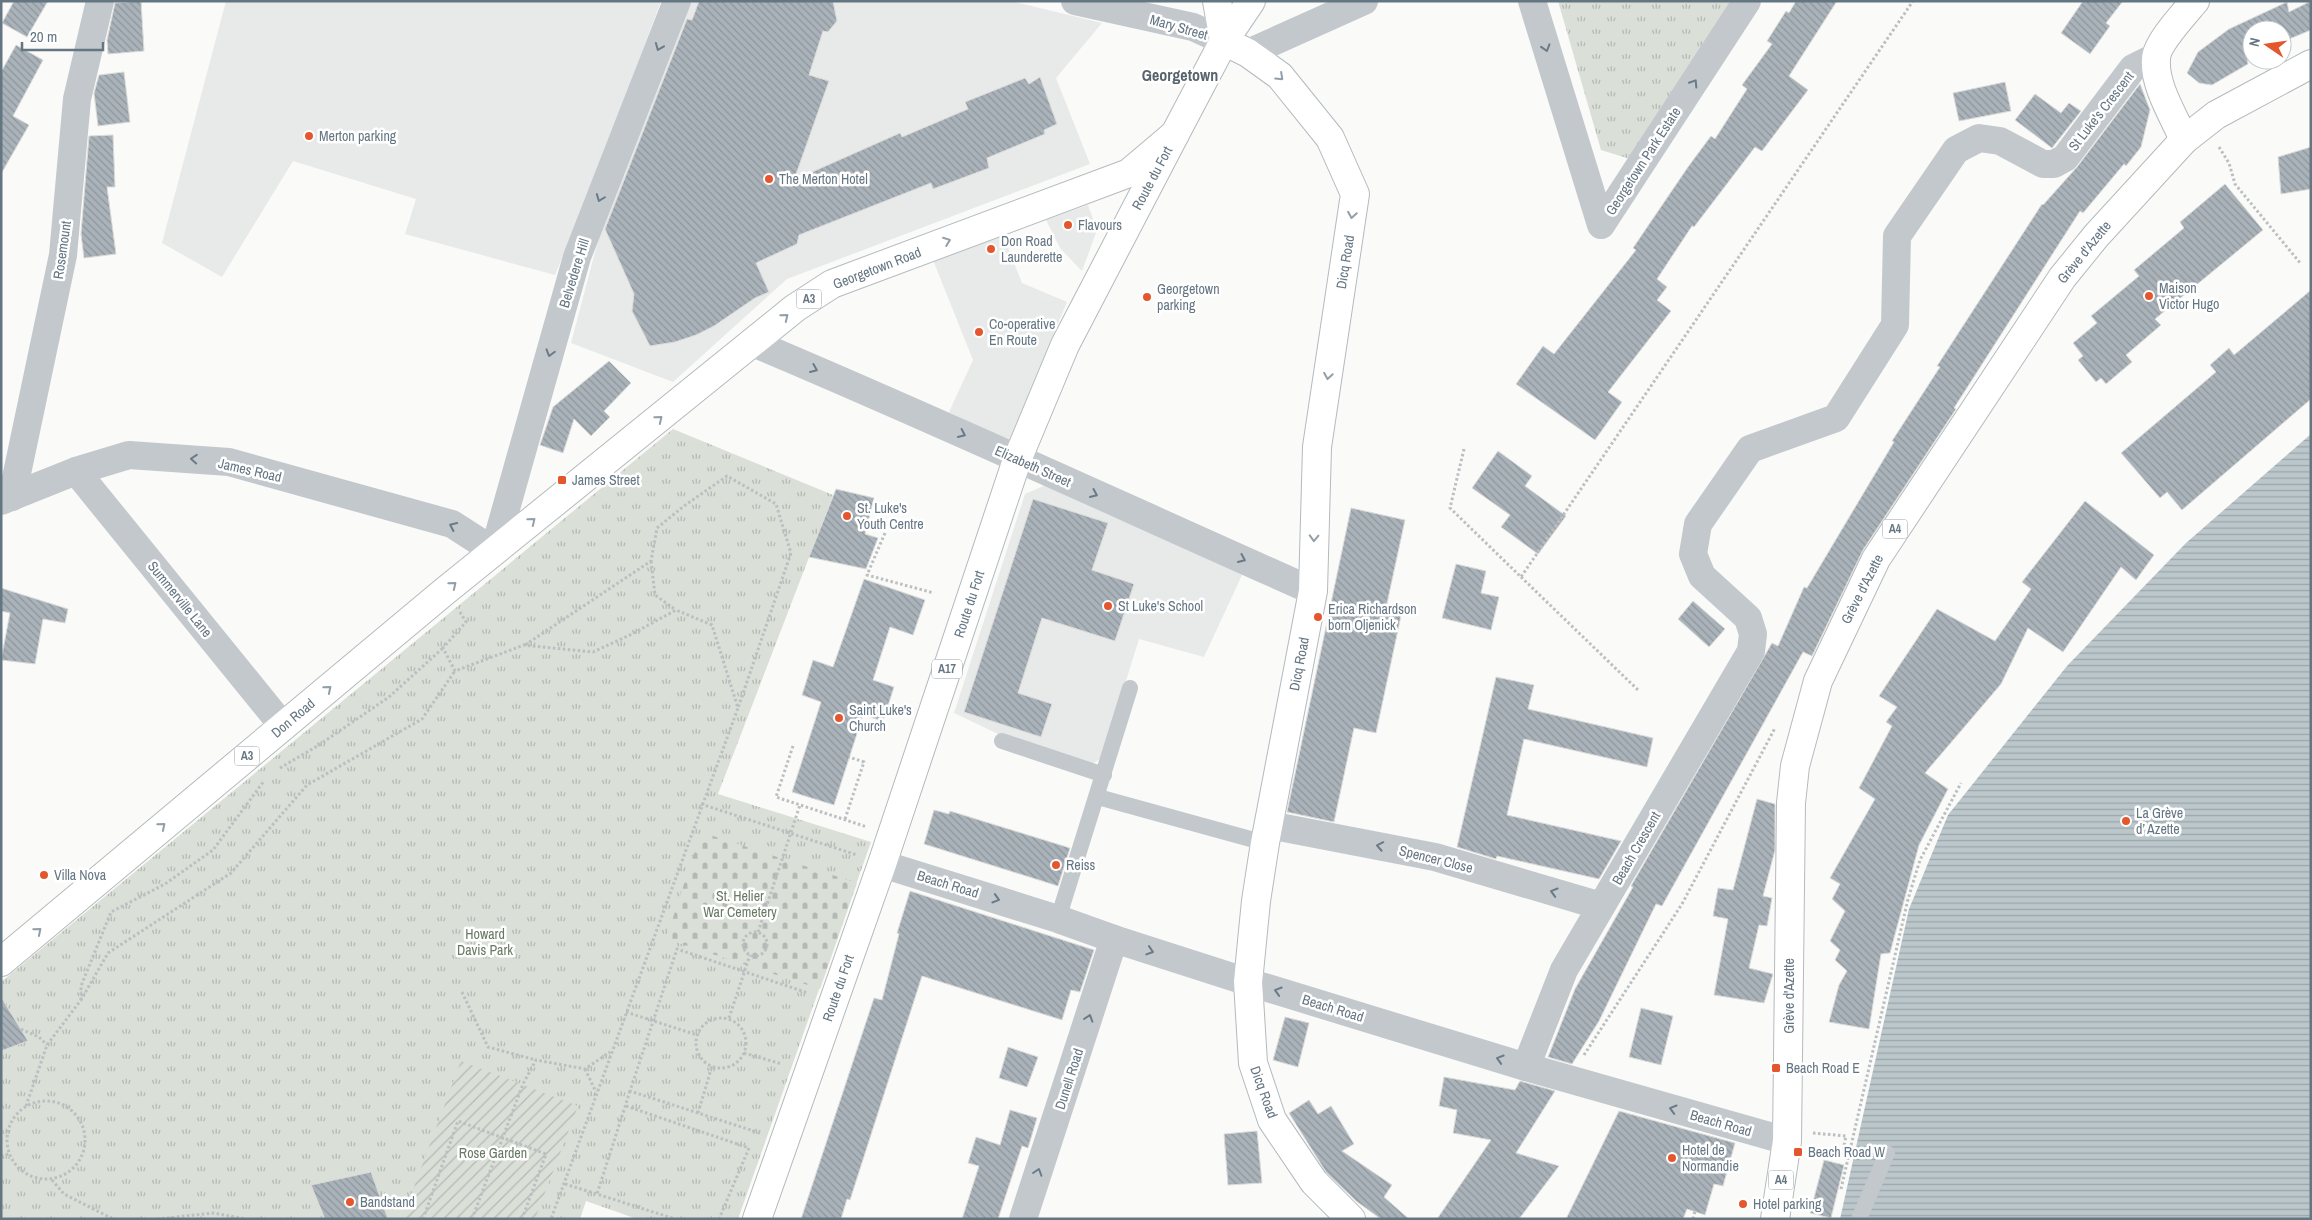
<svg xmlns="http://www.w3.org/2000/svg" width="2312" height="1220" viewBox="0 0 2312 1220" font-family="'Archivo Narrow',sans-serif">
	<defs>
		<pattern id="grass-tufts" width="24" height="20" patternUnits="userSpaceOnUse" patternTransform="scale(1.25)"><rect width="24" height="20" fill="#dadfd7"/><path d="M3 7l-1-3M5 7V3M7 7l1-3M15 17l-1-3M17 17v-4M19 17l1-3" fill="none" stroke="#b4b9b4"/></pattern>
		<pattern id="cemetery-stones" width="16" height="16" patternUnits="userSpaceOnUse" patternTransform="scale(1.25)"><rect width="16" height="16" fill="#dadfd7"/><path d="M2 7V4a2 2 0 0 1 4 0v3zM10 15v-3a2 2 0 0 1 4 0v3z" fill="#b4b9b4"/></pattern>
		<pattern id="garden-furrows" width="10" height="10" patternUnits="userSpaceOnUse" patternTransform="scale(1.25)"><rect width="10" height="10" fill="#dadfd7"/><path d="M-1 1l2-2M0 10L10 0M9 11l2-2" fill="none" stroke="#b4b9b4"/></pattern>
		<pattern id="water-rules" width="6" height="5" patternUnits="userSpaceOnUse" patternTransform="scale(1.25)"><rect width="6" height="5" fill="#bbc7cb"/><path d="M0 2.5h6" fill="none" stroke="#9ca6aa"/></pattern>
		<pattern id="building-back-hatch" width="6" height="6" patternUnits="userSpaceOnUse" patternTransform="scale(1.25)"><rect width="6" height="6" fill="#aab3b9"/><path d="M-1 5l2 2M0 0l6 6M5-1l2 2" fill="none" stroke="#8e969c"/></pattern>
	</defs>
	<rect width="100%" height="100%" fill="#fafaf8"/>
	<g fill="#e8e9e9">
		<polygon points="226,1 661,1 594,181 555,275 405,234 416,199 293,161 222,277 162,243"/>
		<polygon points="689,1 1011,1 1102,23 1056,78 1090,164 787,279 673,382 571,343 600,233"/>
		<polygon points="1088,205 1097,230 1082,271 1060,248 1046,220"/>
		<polygon points="1003,235 1022,283 1067,302 1008,443 949,412 973,360 933,260"/>
		<polygon points="1046,485 1243,573 1204,657 1139,639 1102,758 1090,765 998,734 954,713 1025,494"/>
	</g>
	<g fill="url(#grass-tufts)">
		<polygon points="1558,1 1735,1 1630,159 1601,150"/>
		<polygon points="673,429 833,495 718,794 871,842 738,1219 637,1219 586,1201 580,1219 1,1219 1,982"/>
	</g>
	<polygon fill="url(#cemetery-stones)" points="701,832 857,883 820,989 666,939"/>
	<polygon fill="url(#garden-furrows)" points="461,1061 578,1106 535,1219 402,1219"/>
	<polygon fill="url(#water-rules)" points="2311,434 2311,1219 1840,1219 1909,909 1948,815 2067,666 2186,543"/>
	<g fill="url(#building-back-hatch)" stroke="#dcdcda">
		<polygon points="14,1 48,1 27,37 2,23"/>
		<polygon points="141,1 144,51 108,54 107,40 115,3"/>
		<polygon points="699,1 833,1 837,21 828,32 823,31 809,75 829,81 794,180 900,133 902,137 968,109 965,102 1025,78 1029,84 1040,77 1057,124 1044,130 1045,134 987,158 989,168 933,189 931,183 799,235 797,244 756,263 769,292 755,298 714,326 696,335 675,342 650,346 632,311 634,294 605,229 687,19 692,20"/>
		<polygon points="1796,1 1837,1 1789,76 1808,90 1762,151 1755,147 1694,227 1692,226 1657,279 1667,287 1657,300 1671,311 1608,392 1622,402 1595,440 1516,384 1543,346 1554,354 1636,250 1633,248 1688,167 1711,136 1715,139 1747,89 1742,85 1772,44 1767,41 1786,11 1789,13"/>
		<polygon points="2083,1 2123,1 2106,23 2110,26 2090,54 2061,33"/>
		<polygon points="2311,1 2311,30 2282,42 2282,30 2252,30 2252,54 2247,56 2248,64 2212,85 2199,83 2187,73 2198,52 2229,29 2287,2 2289,12"/>
		<polygon points="16,45 43,60 13,116 29,125 1,174 1,72"/>
		<polygon points="124,72 130,122 98,126 94,93 99,75"/>
		<polygon points="2005,82 2011,111 1959,121 1953,93"/>
		<polygon points="2140,84 2150,110 2141,147 2126,166 2124,164 2083,213 2080,211 1954,408 1956,409 1863,550 1812,656 1803,652 1662,906 1656,904 1599,1021 1572,1064 1548,1057 1575,989 1633,887 1631,886 1772,643 1778,646 1804,587 1807,588 1894,442 1892,441 1940,367 1937,366 2042,204 2043,205 2077,167"/>
		<polygon points="2035,94 2061,113 2069,103 2081,111 2052,148 2015,120"/>
		<polygon points="113,135 115,187 107,187 116,254 84,258 81,234 89,136"/>
		<polygon points="2311,147 2311,189 2281,194 2278,157"/>
		<polygon points="2225,184 2263,230 2155,319 2161,325 2126,355 2132,362 2106,384 2101,378 2096,382 2078,360 2083,356 2073,343 2097,323 2091,316 2139,276 2134,270 2184,228 2180,222"/>
		<polygon points="2311,290 2311,399 2182,510 2167,492 2160,498 2121,453 2216,372 2210,365 2229,348 2234,355"/>
		<polygon points="609,361 631,383 604,411 610,417 591,436 574,419 563,453 540,445 553,407"/>
		<polygon points="1498,451 1532,476 1525,486 1566,516 1538,554 1501,527 1510,515 1472,488"/>
		<polygon points="836,489 874,498 865,534 878,538 866,569 809,557"/>
		<polygon points="1033,499 1108,523 1092,570 1134,584 1115,641 1042,618 1018,693 1052,704 1041,737 964,712"/>
		<polygon points="2085,501 2154,555 2136,580 2121,567 2063,652 2028,628 2001,684 1925,773 1948,789 1919,845 1890,953 1881,954 1869,1029 1829,1022 1839,985 1847,971 1835,960 1840,950 1830,941 1845,911 1832,899 1840,884 1830,878 1875,799 1859,788 1892,726 1886,722 1897,707 1879,696 1937,609 1995,641 2031,589 2022,582"/>
		<polygon points="1351,508 1405,520 1386,608 1402,611 1376,733 1354,728 1334,822 1287,812"/>
		<polygon points="1456,564 1486,571 1481,593 1499,597 1491,630 1442,618"/>
		<polygon points="864,579 925,600 913,635 890,627 873,680 894,687 883,721 863,715 834,805 792,792 821,702 802,695 813,660 833,667"/>
		<polygon points="1,588 68,609 65,623 43,619 35,664 1,660 10,613 1,611"/>
		<polygon points="1693,601 1725,629 1709,647 1678,619"/>
		<polygon points="1496,677 1534,685 1528,709 1653,738 1647,767 1524,739 1507,815 1621,841 1599,879 1497,856 1496,859 1457,847"/>
		<polygon points="1757,799 1775,804 1775,850 1763,896 1772,898 1767,926 1759,925 1749,968 1773,974 1764,1003 1714,995 1728,919 1713,916 1718,888 1733,890"/>
		<polygon points="934,810 949,814 950,811 1070,848 1058,886 924,844"/>
		<polygon points="910,891 1094,950 1080,992 1071,990 1062,1020 922,976 850,1200 847,1199 841,1219 801,1219 874,998 882,1000 899,934 897,933"/>
		<polygon points="1,997 28,1041 1,1051"/>
		<polygon points="1641,1008 1673,1016 1661,1065 1629,1057"/>
		<polygon points="1285,1017 1309,1023 1298,1067 1273,1060"/>
		<polygon points="1008,1047 1038,1057 1027,1087 999,1078"/>
		<polygon points="1444,1077 1515,1090 1520,1081 1555,1091 1516,1153 1559,1166 1519,1219 1437,1219 1491,1140 1453,1133 1457,1110 1439,1106"/>
		<polygon points="1309,1100 1318,1114 1331,1106 1354,1144 1342,1151 1392,1185 1384,1197 1409,1219 1381,1219 1356,1201 1326,1172 1289,1113"/>
		<polygon points="1010,1110 1037,1118 1028,1148 1022,1146 998,1219 962,1219 979,1166 968,1163 976,1137 1000,1145"/>
		<polygon points="1619,1111 1735,1143 1723,1186 1714,1184 1705,1215 1687,1209 1683,1219 1566,1219"/>
		<polygon points="1257,1131 1262,1183 1228,1185 1224,1134"/>
		<polygon points="1824,1160 1844,1165 1831,1218 1810,1213"/>
		<polygon points="371,1172 388,1219 325,1219 311,1185"/>
	</g>
	<g fill="none" stroke-linecap="round" stroke-linejoin="round">
		<defs>
			<polyline id="secondary" points="1251,1 1224,41 1248,53 1280,76 1330,138 1355,194 1317,447 1313,591 1265,843 1256,901 1248,982 1253,1063 1272,1120 1314,1182 1351,1219"/>
			<g id="primary">
				<path d="M2184,140C2174,116 2154,86 2156,59C2156,44 2185,13 2195,1"/>
				<polyline points="1,962 445,591 795,308 832,284 1129,173 1175,134 1224,41 1217,1"/>
				<polyline points="1775,1219 1787,1141 1791,803 1795,766 1818,681 1876,559 2062,278 2096,236 2184,140 2216,115 2311,64"/>
			</g>
			<polyline id="trunk" points="757,1219 882,864 1017,460 1065,345 1175,134"/>
		</defs>
		<use href="#secondary" stroke="#b3babf" stroke-width="30"/>
		<use href="#primary" stroke="#b5babe" stroke-width="30"/>
		<use href="#trunk" stroke="#b4b9bd" stroke-width="30"/>
		<g stroke="#bbbfc2" stroke-width="3" stroke-dasharray="2.5 2.5" stroke-linecap="butt">
			<polyline points="2219,147 2229,163 2235,184 2301,264"/>
			<polyline points="1464,449 1450,508 1521,577 1913,1"/>
			<polyline points="885,533 867,575 934,593"/>
			<polyline points="651,561 655,595 676,610"/>
			<polyline points="1521,577 1638,690"/>
			<polyline points="460,612 466,622 443,648 455,671 524,645 593,652 632,634 676,610 712,625 738,708 551,1219"/>
			<polyline points="525,645 651,561 657,528 684,506 727,476 776,504 791,553 738,708"/>
			<polyline points="793,746 776,797 867,827"/>
			<polyline points="280,768 319,745 389,697 443,648"/>
			<polyline points="701,804 857,855"/>
			<polyline points="845,819 864,762 849,757"/>
			<circle cx="755" cy="944" r="12"/>
			<polyline points="758,932 800,805"/>
			<polyline points="462,992 488,1047 536,1060"/>
			<polyline points="81,1000 81,986 111,912 165,884 213,850 264,781"/>
			<polyline points="626,1012 697,1035"/>
			<circle cx="721" cy="1043" r="25"/>
			<polyline points="729,1018 750,955"/>
			<polyline points="21,1029 39,1037 47,1045"/>
			<polyline points="744,1053 782,1064"/>
			<polyline points="1584,1055 1682,904 1775,728"/>
			<polyline points="585,1069 596,1092"/>
			<polyline points="630,1091 597,1194 675,1219"/>
			<circle cx="46" cy="1140" r="39"/>
			<polyline points="26,1106 47,1045 81,1000 108,953 231,873 307,785 422,719 455,671"/>
			<polyline points="626,1106 749,1148 719,1219"/>
			<polyline points="698,1113 712,1066"/>
			<polyline points="760,1133 630,1091 677,949 808,993"/>
			<polyline points="1813,1133 1846,1136 1842,1155 1849,1157"/>
			<polyline points="1,1156 9,1154"/>
			<polyline points="52,1180 64,1194 113,1219"/>
			<polyline points="565,1184 597,1194"/>
			<polyline points="1841,1189 1908,899 1920,860 1961,783"/>
			<polyline points="157,1219 213,1213 247,1219"/>
			<polyline points="423,1219 458,1121 546,1154 522,1219"/>
			<polyline points="458,1219 462,1219"/>
			<polyline points="472,1219 523,1084 536,1060 585,1069 610,1052"/>
			<polyline points="1693,1219 1695,1211"/>
		</g>
		<g stroke="#c3c8cc" stroke-width="16">
			<polyline points="1002,741 1104,775"/>
			<polyline points="1098,797 1265,843"/>
			<polyline points="1058,919 1130,688"/>
			<polyline points="1859,1219 1887,1153"/>
		</g>
		<g stroke="#c3c8cc" stroke-width="28">
			<polyline points="1075,1 1193,27 1224,41"/>
			<polyline points="1532,1 1601,225 1747,1"/>
			<polyline points="1248,53 1364,1"/>
			<path d="M753,343C941,422 1126,508 1313,591"/>
			<polyline points="76,471 283,726"/>
			<polyline points="12,497 63,255 77,99 100,1"/>
			<polyline points="1,501 76,471 129,455 229,462 452,524 494,551 577,257 677,1"/>
			<polyline points="1269,825 1435,857 1601,906"/>
			<polyline points="882,864 1058,919 1114,939 1248,982 1526,1067 1787,1141"/>
			<polyline points="1526,1067 1564,970 1751,651 1753,634 1748,618 1702,576 1693,554 1698,524 1750,449 1836,418 1895,325 1897,236 1956,150 1979,138 2000,141 2043,164 2054,164 2065,158 2133,68 2155,57"/>
			<polyline points="1023,1219 1114,939"/>
		</g>
		<use href="#secondary" stroke="#fff" stroke-width="28"/>
		<use href="#primary" stroke="#fff" stroke-width="28"/>
		<use href="#trunk" stroke="#fff" stroke-width="28"/>
	</g>
	<defs><path id="oneway-chevron" d="M-2-3.5L2.5 0L-2 3.5" fill="none" stroke-width="1.6" stroke-linecap="round" stroke-linejoin="round" transform="scale(1.25)"/></defs>
	<g stroke="#6a7a87">
		<use href="#oneway-chevron" transform="translate(659 47) rotate(112)"/>
		<use href="#oneway-chevron" transform="translate(1546 48) rotate(73)"/>
		<use href="#oneway-chevron" transform="translate(1694 83) rotate(-57)"/>
		<use href="#oneway-chevron" transform="translate(600 198) rotate(111)"/>
		<use href="#oneway-chevron" transform="translate(550 353) rotate(106)"/>
		<use href="#oneway-chevron" transform="translate(814 369) rotate(23)"/>
		<use href="#oneway-chevron" transform="translate(962 434) rotate(25)"/>
		<use href="#oneway-chevron" transform="translate(194 459) rotate(-176)"/>
		<use href="#oneway-chevron" transform="translate(1094 494) rotate(24)"/>
		<use href="#oneway-chevron" transform="translate(453 526) rotate(-155)"/>
		<use href="#oneway-chevron" transform="translate(1242 559) rotate(24)"/>
		<use href="#oneway-chevron" transform="translate(1380 846) rotate(-169)"/>
		<use href="#oneway-chevron" transform="translate(1554 892) rotate(-164)"/>
		<use href="#oneway-chevron" transform="translate(996 899) rotate(17)"/>
		<use href="#oneway-chevron" transform="translate(1150 951) rotate(18)"/>
		<use href="#oneway-chevron" transform="translate(1278 991) rotate(-163)"/>
		<use href="#oneway-chevron" transform="translate(1089 1018) rotate(-72)"/>
		<use href="#oneway-chevron" transform="translate(1500 1059) rotate(-163)"/>
		<use href="#oneway-chevron" transform="translate(1673 1109) rotate(-164)"/>
		<use href="#oneway-chevron" transform="translate(1038 1172) rotate(-72)"/>
	</g>
	<g stroke="#939fa8">
		<use href="#oneway-chevron" transform="translate(1280 77) rotate(43)"/>
		<use href="#oneway-chevron" transform="translate(1352 215) rotate(99)"/>
		<use href="#oneway-chevron" transform="translate(947 241) rotate(-21)"/>
		<use href="#oneway-chevron" transform="translate(785 317) rotate(-39)"/>
		<use href="#oneway-chevron" transform="translate(1328 376) rotate(99)"/>
		<use href="#oneway-chevron" transform="translate(659 419) rotate(-39)"/>
		<use href="#oneway-chevron" transform="translate(532 521) rotate(-39)"/>
		<use href="#oneway-chevron" transform="translate(1314 538) rotate(92)"/>
		<use href="#oneway-chevron" transform="translate(453 585) rotate(-39)"/>
		<use href="#oneway-chevron" transform="translate(328 689) rotate(-40)"/>
		<use href="#oneway-chevron" transform="translate(162 826) rotate(-40)"/>
		<use href="#oneway-chevron" transform="translate(38 931) rotate(-40)"/>
	</g>
	<g fill="#e4572e" stroke="#fff" stroke-width="2">
		<circle cx="309" cy="136" r="5"/>
		<circle cx="769" cy="179" r="5"/>
		<circle cx="1068" cy="225" r="5"/>
		<circle cx="991" cy="249" r="5"/>
		<circle cx="2149" cy="296" r="5"/>
		<circle cx="1147" cy="297" r="5"/>
		<circle cx="979" cy="332" r="5"/>
		<rect x="557" y="475" width="10" height="10" rx="2.5"/>
		<circle cx="847" cy="516" r="5"/>
		<circle cx="1108" cy="606" r="5"/>
		<circle cx="1318" cy="617" r="5"/>
		<circle cx="839" cy="718" r="5"/>
		<circle cx="2126" cy="821" r="5"/>
		<circle cx="1056" cy="865" r="5"/>
		<circle cx="44" cy="875" r="5"/>
		<rect x="1771" y="1063" width="10" height="10" rx="2.5"/>
		<rect x="1793" y="1147" width="10" height="10" rx="2.5"/>
		<circle cx="1672" cy="1158" r="5"/>
		<circle cx="350" cy="1202" r="5"/>
		<circle cx="1743" cy="1204" r="5"/>
	</g>
	<g text-anchor="middle" stroke-width="5" stroke-linejoin="round" paint-order="stroke">
		<g fill="#fff" stroke="#939fa8" stroke-width="1">
			<rect x="796.5" y="289.5" width="25" height="19" rx="4"/>
			<rect x="1882.5" y="519.5" width="25" height="19" rx="4"/>
			<rect x="932" y="659.5" width="30" height="19" rx="4"/>
			<rect x="234.5" y="746.5" width="25" height="19" rx="4"/>
			<rect x="1768.5" y="1170.5" width="25" height="19" rx="4"/>
		</g>
		<g font-size="12" font-weight="bold" fill="#657683">
			<text x="809" y="303">A3</text>
			<text x="1895" y="533">A4</text>
			<text x="947" y="673">A17</text>
			<text x="247" y="760">A3</text>
			<text x="1781" y="1184">A4</text>
		</g>
		<g font-size="14" fill="#657683" stroke="#fff">
			<text transform="translate(1179 27) rotate(16)" y="5">Mary Street</text>
			<text transform="translate(2101 111) rotate(-52)" y="5">St Luke's Crescent</text>
			<text transform="translate(1643 161) rotate(-57)" y="5">Georgetown Park Estate</text>
			<text transform="translate(1152 178) rotate(-62)" y="5">Route du Fort</text>
			<text transform="translate(62 250) rotate(-82)" y="5">Rosemount</text>
			<text transform="translate(2084 252) rotate(-51)" y="5">Grève d'Azette</text>
			<text transform="translate(1345 262) rotate(-81)" y="5">Dicq Road</text>
			<text transform="translate(877 268) rotate(-21)" y="5">Georgetown Road</text>
			<text transform="translate(574 273) rotate(-73)" y="5">Belvedere Hill</text>
			<text transform="translate(1033 466) rotate(24)" y="5">Elizabeth Street</text>
			<text transform="translate(250 470) rotate(13)" y="5">James Road</text>
			<text transform="translate(1862 589) rotate(-63)" y="5">Grève d'Azette</text>
			<text transform="translate(180 599) rotate(51)" y="5">Summerville Lane</text>
			<text transform="translate(969 604) rotate(-72)" y="5">Route du Fort</text>
			<text transform="translate(1299 664) rotate(-79)" y="5">Dicq Road</text>
			<text transform="translate(293 718) rotate(-40)" y="5">Don Road</text>
			<text transform="translate(1636 848) rotate(-60)" y="5">Beach Crescent</text>
			<text transform="translate(1436 859) rotate(14)" y="5">Spencer Close</text>
			<text transform="translate(948 884) rotate(17)" y="5">Beach Road</text>
			<text transform="translate(838 988) rotate(-71)" y="5">Route du Fort</text>
			<text transform="translate(1789 996) rotate(-90)" y="5">Grève d'Azette</text>
			<text transform="translate(1333 1008) rotate(17)" y="5">Beach Road</text>
			<text transform="translate(1069 1079) rotate(-72)" y="5">Dunell Road</text>
			<text transform="translate(1264 1092) rotate(70)" y="5">Dicq Road</text>
			<text transform="translate(1721 1123) rotate(16)" y="5">Beach Road</text>
		</g>
		<g font-size="14" fill="#657683" stroke="#fff" text-anchor="start">
			<text x="319" y="141">Merton parking</text>
			<text x="779" y="184">The Merton Hotel</text>
			<text x="1078" y="230">Flavours</text>
			<text x="1001" y="246">Don Road<tspan x="1001" dy="16">Launderette</tspan></text>
			<text x="2159" y="293">Maison<tspan x="2159" dy="16">Victor Hugo</tspan></text>
			<text x="1157" y="294">Georgetown<tspan x="1157" dy="16">parking</tspan></text>
			<text x="989" y="329">Co-operative<tspan x="989" dy="16">En Route</tspan></text>
			<text x="572" y="485">James Street</text>
			<text x="857" y="513">St. Luke's<tspan x="857" dy="16">Youth Centre</tspan></text>
			<text x="1118" y="611">St Luke's School</text>
			<text x="1328" y="614">Erica Richardson<tspan x="1328" dy="16">born Oljenick</tspan></text>
			<text x="849" y="715">Saint Luke's<tspan x="849" dy="16">Church</tspan></text>
			<text x="2136" y="818">La Grève<tspan x="2136" dy="16">d’ Azette</tspan></text>
			<text x="1066" y="870">Reiss</text>
			<text x="54" y="880">Villa Nova</text>
			<text x="1786" y="1073">Beach Road E</text>
			<text x="1682" y="1155">Hotel de<tspan x="1682" dy="16">Normandie</tspan></text>
			<text x="1808" y="1157">Beach Road W</text>
			<text x="360" y="1207">Bandstand</text>
			<text x="1753" y="1209">Hotel parking</text>
		</g>
		<g font-size="14" fill="#687a64" stroke="#fff">
			<text x="740" y="901">St. Helier<tspan x="740" dy="16">War Cemetery</tspan></text>
			<text x="485" y="939">Howard<tspan x="485" dy="16">Davis Park</tspan></text>
			<text x="493" y="1158">Rose Garden</text>
		</g>
		<g font-size="16" font-weight="bold" fill="#57646e" stroke="#fff">
			<text x="1180" y="81">Georgetown</text>
		</g>
	</g>
	<rect width="2312" height="1220" fill="none" stroke="#657683" stroke-width="5"/>
	<g transform="translate(2267 45) rotate(283)"><circle r="24" fill="#ffffff" stroke="#c1c8cd"/>
	<path d="M0-4L9 19L0 12L-9 19Z" fill="#e4572e"/>
	<text y="-8" font-size="14" font-weight="bold" text-anchor="middle" fill="#657683">N</text>
	</g>
	<path d="M22 42v8h81v-8" fill="none" stroke="#657683" stroke-width="2.5"/>
	<text x="30" y="42" font-size="15" fill="#657683" stroke="#ffffff" stroke-width="4" paint-order="stroke">20 m</text>
</svg>
